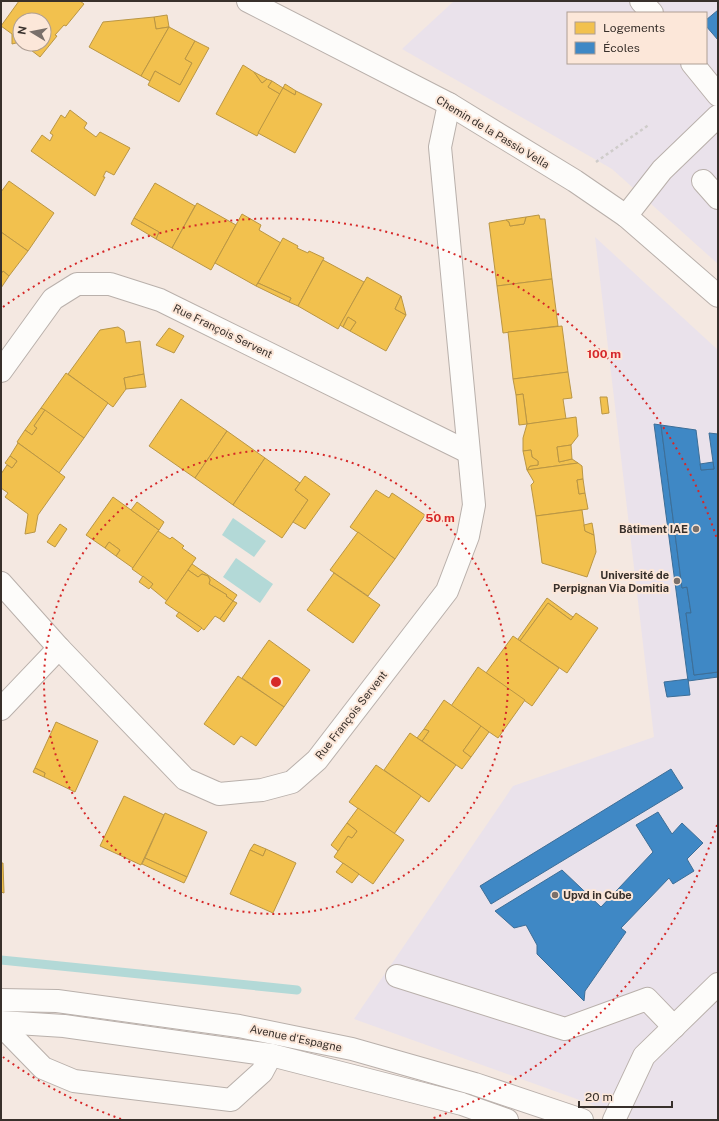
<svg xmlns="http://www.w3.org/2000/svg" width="719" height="1121" viewBox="0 0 719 1121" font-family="'Public Sans',sans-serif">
	<rect width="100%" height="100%" fill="#f4e8e1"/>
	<g fill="#eae2eb" fill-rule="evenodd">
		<path d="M454,1H718V264L612,169L402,49ZM568,13H706V63H568Z"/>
		<polygon points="595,237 718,350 718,1120 635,1120 354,1019 513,786 654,737"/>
	</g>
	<g fill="#b3d9d7">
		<polygon points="233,518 266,541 254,557 222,535"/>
		<polygon points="236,558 273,584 260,603 223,577"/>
	</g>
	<g fill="#f2c14e" stroke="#ba9644">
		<polygon points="19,1 80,1 84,4 66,26 64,25 55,35 57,36 40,57 23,44 44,44 44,20 20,20 20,42 12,44 12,34 1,26"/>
		<polygon points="167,15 169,27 156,29 154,17"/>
		<polygon points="154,17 156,29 169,27 141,76 89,47 103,22"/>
		<polygon points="169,27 195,41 185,59 192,63 180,85 155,71 150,81 141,76"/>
		<polygon points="195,41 209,48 179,102 148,85 155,71 180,85 192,63 185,59"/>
		<polygon points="243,65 254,72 262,83 267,79 272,81 268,87 280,94 257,136 216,114"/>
		<polygon points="254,72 267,79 262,83"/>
		<polygon points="272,81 283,88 280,94 268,87"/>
		<polygon points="285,84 296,91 295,95 283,88"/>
		<polygon points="283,88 295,95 296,91 322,104 295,153 258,133"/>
		<polygon points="70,110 87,123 84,128 96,137 100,132 130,148 114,175 106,171 103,177 105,177 95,196 31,151 42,135 50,141 53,135 50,133 61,115 65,118"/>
		<polygon points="9,181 54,213 28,251 1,232 1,192"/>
		<polygon points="155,183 195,206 172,248 156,239 159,232 134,218"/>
		<polygon points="197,203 236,225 211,270 172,248"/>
		<polygon points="242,214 261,225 259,230 281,243 256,286 215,263"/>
		<polygon points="539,215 540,219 545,219 552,279 497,286 489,223 506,220 509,222 510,226 524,224 526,217"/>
		<polygon points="526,217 524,224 510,226 509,222 506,220"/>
		<polygon points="134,218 159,232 156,239 131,224"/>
		<polygon points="1,232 28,251 9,276 3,271 1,274"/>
		<polygon points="283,238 298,246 297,248 308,253 309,251 324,258 298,306 289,302 291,298 258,283"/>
		<polygon points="323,260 364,282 338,329 298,306"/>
		<polygon points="3,271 9,276 1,288 1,274"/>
		<polygon points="367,277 401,296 395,309 406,315 386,351 350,331 356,322 348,317 343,327 340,325"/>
		<polygon points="552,279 558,326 503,333 497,286"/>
		<polygon points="258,283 291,298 289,302 256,286"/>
		<polygon points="401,296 406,315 395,309"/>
		<polygon points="348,317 356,322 350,331 343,327"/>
		<polygon points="562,326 568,372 513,379 508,332"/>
		<polygon points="118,327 124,331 126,343 140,341 144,374 124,378 126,389 113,407 68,374 100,330"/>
		<polygon points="169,328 184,336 174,353 156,345"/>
		<polygon points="568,372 572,398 563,399 566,419 527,424 523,394 516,395 513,379"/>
		<polygon points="66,373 108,403 84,438 41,408"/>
		<polygon points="144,374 146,387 126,389 124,378"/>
		<polygon points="523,394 527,424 519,425 516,395"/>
		<polygon points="600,397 607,397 609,413 602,414"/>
		<polygon points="181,399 227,431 195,478 149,446"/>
		<polygon points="41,408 45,410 34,426 37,428 32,435 25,430"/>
		<polygon points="45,410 84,438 59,473 17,442 25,430 32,435 37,428 34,426"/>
		<polygon points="576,417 578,436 571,445 557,447 559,462 572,459 578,463 527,470 530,466 538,465 538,461 532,457 531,450 523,451 523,438 527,424"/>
		<polygon points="227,431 265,458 233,505 195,478"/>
		<polygon points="18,443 65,477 38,515 35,532 25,534 28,514 5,497 8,493 1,488 1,474 7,465 12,468 17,461 10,456"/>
		<polygon points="571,445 572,459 559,462 557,447"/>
		<polygon points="531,450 532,457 538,461 538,465 530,466 527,470 523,451"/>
		<polygon points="10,456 17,461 12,468 5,463"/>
		<polygon points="265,458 300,483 295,490 308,500 282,538 233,505"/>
		<polygon points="578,463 582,466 583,479 577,480 579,494 585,493 588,509 536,516 531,485 534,482 527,470"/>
		<polygon points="305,476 330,494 305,529 293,522 308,500 295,490"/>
		<polygon points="583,479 585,493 579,494 577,480"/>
		<polygon points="376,490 389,498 392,493 425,515 395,559 350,527"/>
		<polygon points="113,497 159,530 133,568 116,556 120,550 109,542 105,548 86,535"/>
		<polygon points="137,502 164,522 159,530 131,510"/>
		<polygon points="582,510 585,531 594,535 596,552 587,577 542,563 536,516"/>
		<polygon points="592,523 594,535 585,531 584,525"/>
		<polygon points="60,524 67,529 55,547 47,542"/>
		<polygon points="158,531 170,539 172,537 184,546 182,548 196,558 167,601 150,587 153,584 132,569"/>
		<polygon points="358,532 395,559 368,596 330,570"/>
		<polygon points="109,542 120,550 116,556 105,548"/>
		<polygon points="192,564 237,595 233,601 226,596 227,595 209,584 210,580 208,576 202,574 198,577 188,570"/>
		<polygon points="188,570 198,577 202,574 208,576 210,580 209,584 227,595 226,596 233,601 220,619 215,616 204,630 165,603"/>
		<polygon points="334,573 380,605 353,643 307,610"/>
		<polygon points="143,576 153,584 149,589 139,582"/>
		<polygon points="547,598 573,617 571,620 548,603 520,641 518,639"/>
		<polygon points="233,601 237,603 224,622 220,619"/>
		<polygon points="548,603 571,620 576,613 598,628 567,673 520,641"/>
		<polygon points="179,612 202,628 198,632 176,616"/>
		<polygon points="513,636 559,668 532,706 486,673"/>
		<polygon points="269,640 310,670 284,707 242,678"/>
		<polygon points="478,667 525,700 498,738 451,706"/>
		<polygon points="238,676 284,707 256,746 241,736 234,745 204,724"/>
		<polygon points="444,700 481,726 463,751 471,757 462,769 422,741 429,731 424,729"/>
		<polygon points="56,722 98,741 75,792 44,777 45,773 35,768"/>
		<polygon points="481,726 489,732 471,757 463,751"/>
		<polygon points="424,729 429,731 422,741 417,738"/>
		<polygon points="410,733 456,765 429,802 384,770"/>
		<polygon points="376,765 421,796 394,834 349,802"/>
		<polygon points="35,768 45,773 44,777 33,772"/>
		<polygon points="124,796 164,815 141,865 100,846"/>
		<polygon points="358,808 404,840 373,884 334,857 348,836 352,838 357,831 347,823"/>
		<polygon points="165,813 207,832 187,877 145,858"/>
		<polygon points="347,823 357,831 352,838 348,836 338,851 331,845"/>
		<polygon points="254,844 266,849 263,856 250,850"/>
		<polygon points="266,849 296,863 273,913 230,894 250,850 263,856"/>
		<polygon points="145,858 187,877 184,883 142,864"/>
		<polygon points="1,863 3,863 4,893 1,892"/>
		<polygon points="343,863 359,874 352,883 336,872"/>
	</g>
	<g fill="#3f88c5" stroke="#3d6e97">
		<polygon points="718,10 718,40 706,26 706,20"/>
		<polygon points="654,424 661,425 682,588 687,587 691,613 686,613 694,675 718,672 718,677 688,681"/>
		<polygon points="661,425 696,430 701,470 714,469 709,433 718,434 718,672 694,675 686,613 691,613 687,587 682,588"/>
		<polygon points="713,462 714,469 701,470 700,464"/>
		<polygon points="688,679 690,695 667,697 664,682"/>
		<polygon points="671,769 683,788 491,904 480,886"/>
		<polygon points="658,812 672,834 682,823 703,843 687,859 694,871 673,884 669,878 621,928 626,932 585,991 584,1001 537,954 537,945 526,925 514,928 495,911 562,870 601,907 653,852 636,825"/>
	</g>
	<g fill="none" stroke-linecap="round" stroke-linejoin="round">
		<polyline stroke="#b3d9d7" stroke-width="9" points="1,960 297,990"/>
		<defs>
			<g id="minor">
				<polyline points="248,1 449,104 575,181 626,216 718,296"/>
				<polyline points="641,1 652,13"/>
				<polyline points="692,63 718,95"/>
				<polyline points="703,181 718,198"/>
				<polyline points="626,216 662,170 718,116"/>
				<polyline points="1,371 53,299 77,284 110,284 160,300 468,452"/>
				<polyline points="1,583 59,648 185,779 219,794 262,790 292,782 317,760 447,591 468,536 474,505 440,147 449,104"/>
				<polyline points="1,709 59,648"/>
				<polyline points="397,976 565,1029 647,999 674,1027"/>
				<polyline points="1,1025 43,1068 74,1081 231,1100 262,1072 271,1055"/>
				<polyline points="614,1120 644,1056 718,984"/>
			</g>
			<g id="major">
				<polyline points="1,1000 57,1001 239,1026 352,1049 475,1084 582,1120"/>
				<polyline points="1,1022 64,1026 271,1055 462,1104 507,1120"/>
			</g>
		</defs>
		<use href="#minor" stroke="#b9b0ab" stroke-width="24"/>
		<use href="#major" stroke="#b9b0ab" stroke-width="24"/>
		<polyline stroke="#cfccca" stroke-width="2.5" stroke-dasharray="3 3" stroke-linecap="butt" points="596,162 650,124"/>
		<use href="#minor" stroke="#fdfcfa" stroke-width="22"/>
		<use href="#major" stroke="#fdfcfa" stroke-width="22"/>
	</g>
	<g fill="none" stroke="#d62828" stroke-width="2" stroke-dasharray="2 4">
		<circle cx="276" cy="682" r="232"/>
		<path d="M717 825A464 464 0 0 1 431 1119M121 1119A464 464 0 0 1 3 1057M3 307A464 464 0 0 1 717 539"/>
	</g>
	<g fill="#7a706b" stroke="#fce7d9" stroke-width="1.5">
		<circle cx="696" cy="529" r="4"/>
		<circle cx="677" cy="581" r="4"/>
		<circle cx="555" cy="895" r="4"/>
	</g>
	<g text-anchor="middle" stroke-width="4" stroke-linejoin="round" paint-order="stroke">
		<g font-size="11" fill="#38302b" stroke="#fce7d9">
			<text transform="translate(493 132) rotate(31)" y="4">Chemin de la Passio Vella</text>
			<text transform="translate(223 331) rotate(26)" y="4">Rue François Servent</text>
			<text transform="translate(351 715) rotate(-52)" y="4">Rue François Servent</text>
			<text transform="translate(296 1038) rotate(12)" y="4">Avenue d'Espagne</text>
		</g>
		<g font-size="11" font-weight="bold" fill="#38302b" stroke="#fce7d9" text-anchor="end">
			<text x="688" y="533">Bâtiment IAE</text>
			<text x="669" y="579">Université de<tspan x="669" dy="13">Perpignan Via Domitia</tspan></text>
			<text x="563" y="899" text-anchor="start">Upvd in Cube</text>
		</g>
	</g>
	<circle cx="276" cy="682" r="6" fill="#d62828" stroke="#fce7d9" stroke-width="2"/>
	<g font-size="12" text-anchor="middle" font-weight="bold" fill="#d62828" stroke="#fce7d9" stroke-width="4" stroke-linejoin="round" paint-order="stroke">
		<text x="604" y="358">100 m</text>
		<text x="440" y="522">50 m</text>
	</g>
	<rect width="719" height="1121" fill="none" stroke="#38302b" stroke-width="4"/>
	<rect x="567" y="12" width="140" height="52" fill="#fce7d9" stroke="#ae9e93"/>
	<rect x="575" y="22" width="20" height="12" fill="#f2c14e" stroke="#ae9e93"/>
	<text x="603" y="32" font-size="12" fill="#38302b">Logements</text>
	<rect x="575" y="42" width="20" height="12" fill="#3f88c5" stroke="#ae9e93"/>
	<text x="603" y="52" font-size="12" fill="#38302b">Écoles</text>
	<g transform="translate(32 32) rotate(280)"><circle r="19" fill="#fce7d9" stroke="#ae9e93"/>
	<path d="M0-3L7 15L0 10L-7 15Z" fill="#7a706b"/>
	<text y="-6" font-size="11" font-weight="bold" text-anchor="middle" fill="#38302b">N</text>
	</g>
	<path d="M579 1101v6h93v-6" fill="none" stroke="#38302b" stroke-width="2"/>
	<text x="585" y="1101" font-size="12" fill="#38302b" stroke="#fce7d9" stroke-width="3" paint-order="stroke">20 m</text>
</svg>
